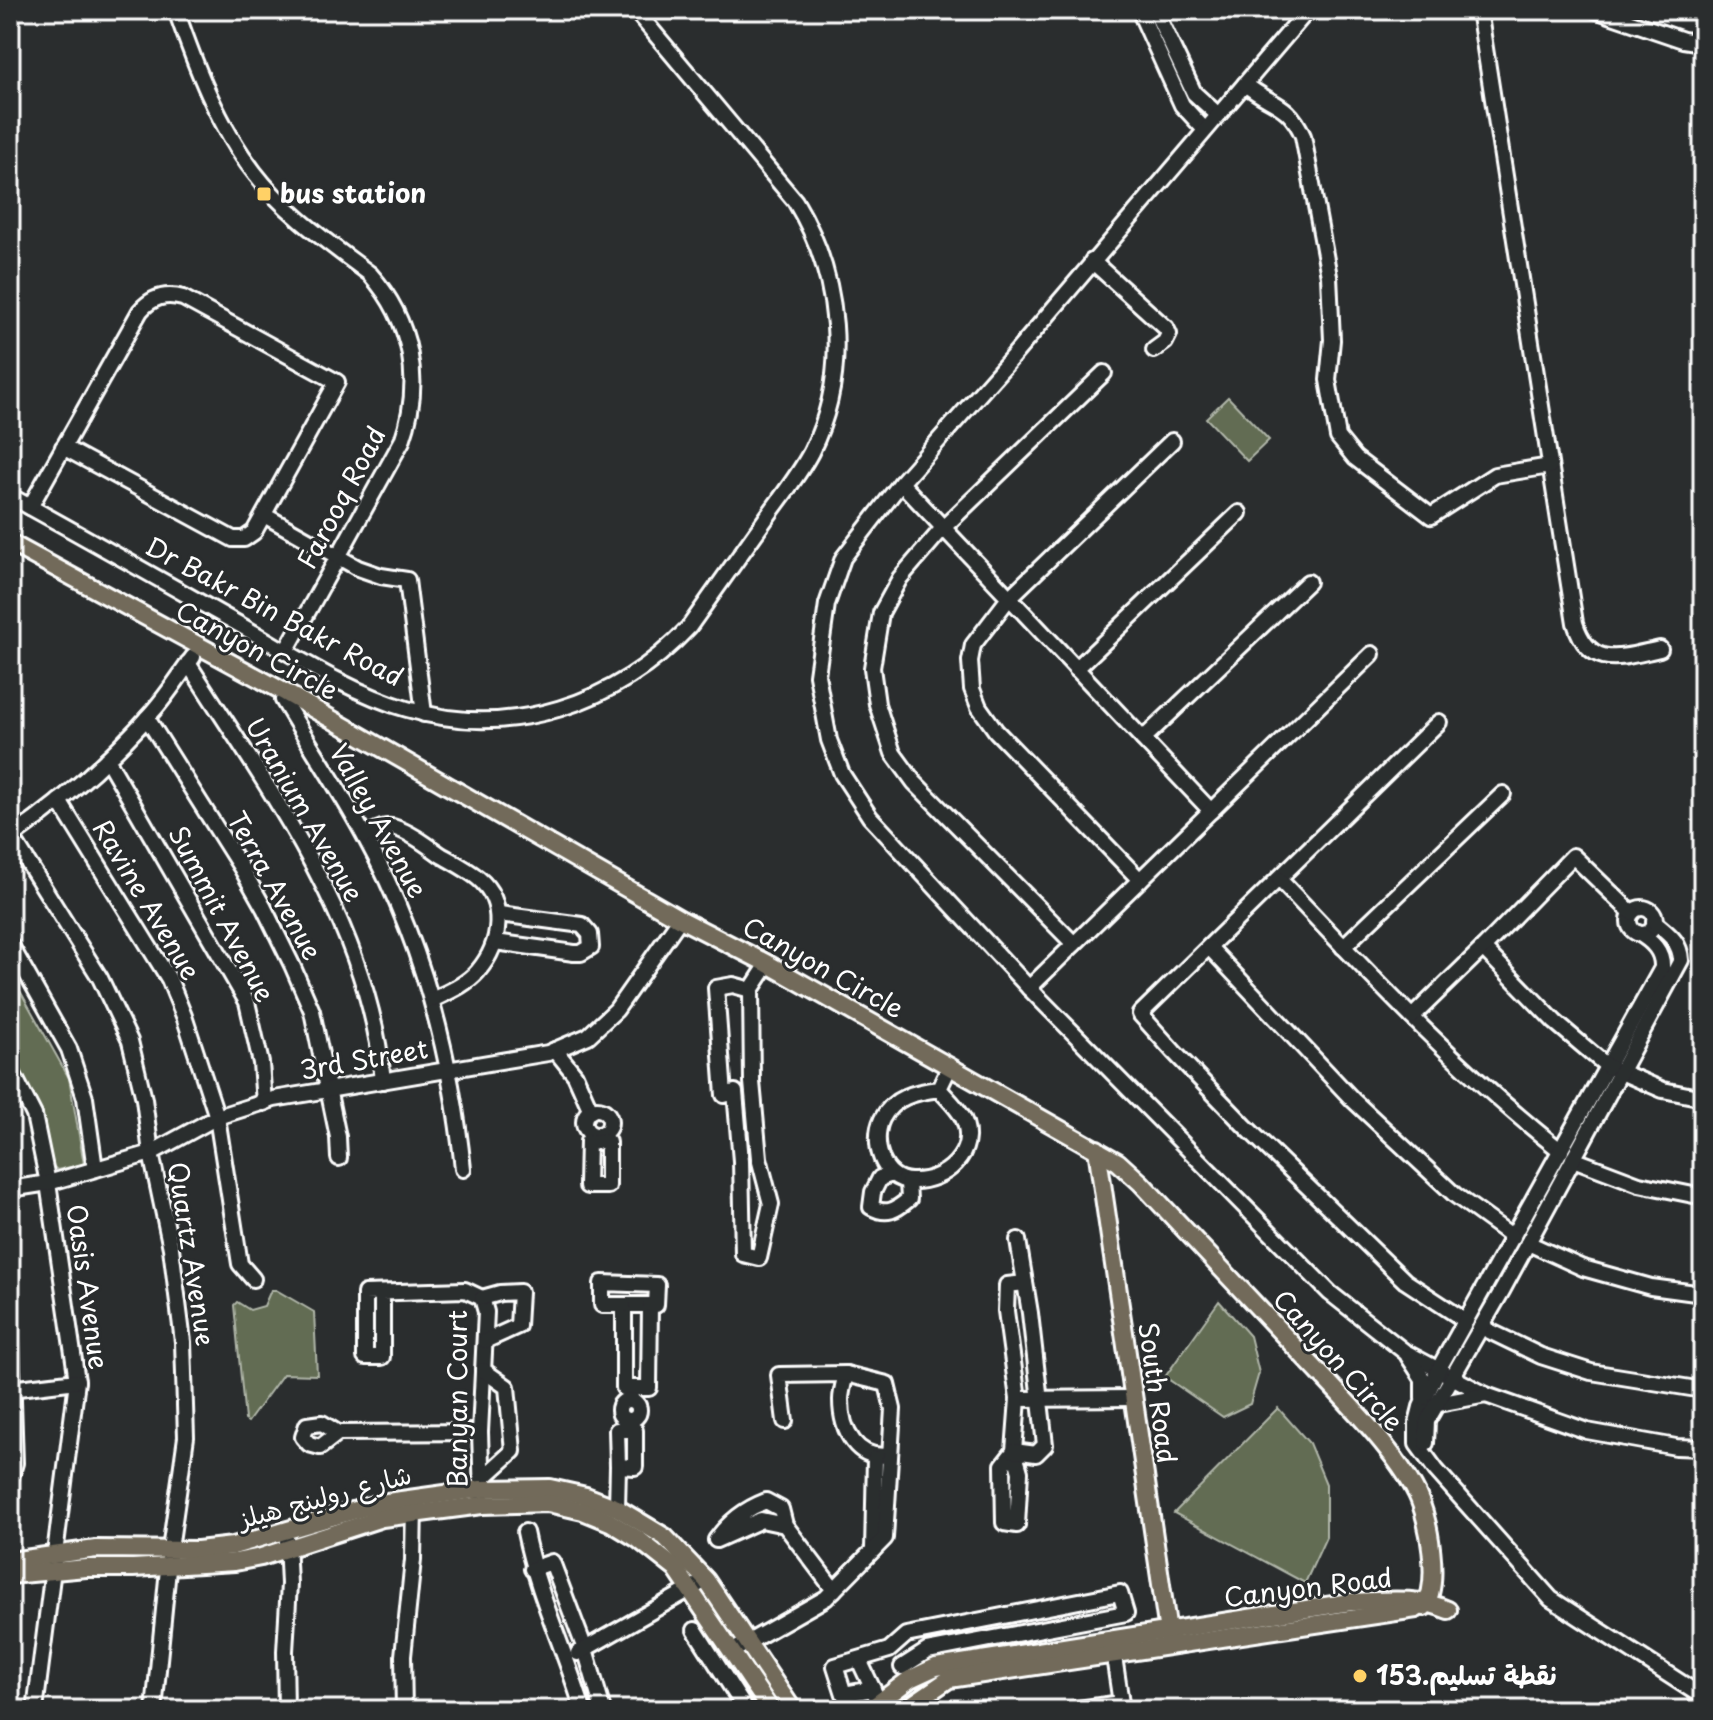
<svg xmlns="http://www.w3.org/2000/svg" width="1713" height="1720" viewBox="0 0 1713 1720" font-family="'Playpen Sans','Playpen Sans Arabic',sans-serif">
	<rect width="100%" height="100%" fill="#2a2d2e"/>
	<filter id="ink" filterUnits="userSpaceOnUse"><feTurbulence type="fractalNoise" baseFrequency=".0125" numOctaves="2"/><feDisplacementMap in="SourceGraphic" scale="16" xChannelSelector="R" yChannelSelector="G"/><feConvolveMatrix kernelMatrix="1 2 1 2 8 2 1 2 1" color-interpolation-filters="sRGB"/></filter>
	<g filter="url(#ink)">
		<g fill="#626c53" stroke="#b0b6a9" stroke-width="2">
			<polygon points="1228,397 1269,440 1247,461 1206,418"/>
			<polygon points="10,973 69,1078 84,1164 57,1170 52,1165 34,1102 10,1059"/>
			<polygon points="271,1290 276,1290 314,1312 317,1375 283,1374 248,1422 245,1420 234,1305 237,1302 250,1310 264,1306"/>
			<polygon points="1219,1301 1250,1336 1259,1373 1250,1404 1223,1417 1165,1377"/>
			<polygon points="1278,1408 1309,1443 1326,1484 1326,1537 1305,1583 1174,1513"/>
		</g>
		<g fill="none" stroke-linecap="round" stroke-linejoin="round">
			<defs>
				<g id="minor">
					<path d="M176,10C195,65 218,125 254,172C285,213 329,243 370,274C412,321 423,382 402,441L286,651"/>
					<polyline points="1139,10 1182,105 1205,130"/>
					<polyline points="1155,10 1194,93 1217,114"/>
					<polyline points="1308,10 1007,363 901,483 843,558 827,604 817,675 829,740 842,774 870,817 1029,988 1330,1293 1405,1352 1486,1395 1587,1431 1676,1447 1703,1448"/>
					<path d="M1479,10L1575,623C1590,671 1622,657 1660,649"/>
					<polyline points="1595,10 1683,40 1703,43"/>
					<path d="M1245,84C1271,106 1288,101 1303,136L1329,276L1332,340L1328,380L1338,437L1355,458L1431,516L1495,475L1550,466"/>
					<polyline points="1092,261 1166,328 1169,334 1165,342 1154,350"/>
					<polyline points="901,483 1211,811"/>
					<path d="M10,496C85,537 159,579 233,621C287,651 347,692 407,709C510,740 617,704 689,627C715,590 741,554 767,517C782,496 799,475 811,452C851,372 840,275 795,201L635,10"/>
					<path d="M30,507L140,311C152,297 165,293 183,298L337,382L254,532L244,539H233L63,447"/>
					<polyline points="264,515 358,568 381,576 407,580 424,714"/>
					<path d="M188,663C270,792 369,924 383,1081"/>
					<polyline points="1076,669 1239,513"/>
					<path d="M286,693L283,700C310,746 340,790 365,837C421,939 451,1054 463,1169"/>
					<polyline points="147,718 242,869 264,908 292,965 312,1011 338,1137 339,1158"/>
					<polyline points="1439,722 1140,1014 1174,1052 1245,1126 1405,1281 1466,1321"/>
					<polyline points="1143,739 1308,582"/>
					<polyline points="107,759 247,1002 261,1063 264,1103"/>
					<polyline points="59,801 169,979 184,1016 217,1117 240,1264 253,1279"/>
					<path d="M365,836C374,832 383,825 393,827C410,832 427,845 441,855C453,862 467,869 478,878C507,902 501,944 478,971C466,985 448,992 432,1000"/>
					<polyline points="12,837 100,978 130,1041 144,1099 151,1153 171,1248 183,1342 186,1437 170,1549 154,1710"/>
					<path d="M10,838C62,802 111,759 153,711C168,694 180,675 193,657"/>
					<path d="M1279,879C1369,974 1458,1070 1561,1151"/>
					<polyline points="1140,880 996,731 979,707 972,689 970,661 973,645 1009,598 1172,441"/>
					<circle cx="1642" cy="921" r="13"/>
					<path d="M1638,933C1652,941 1663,951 1662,968L1438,1370L1421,1407L1417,1423V1444L1436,1470L1551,1599L1703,1697"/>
					<polyline points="495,942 574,953 581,953 591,947 590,934 582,925 499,914"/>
					<polyline points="10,944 69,1049 85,1098 95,1169"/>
					<polyline points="1074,944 914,782 893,753 877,704 872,668 881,613 900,578 943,528 1104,373"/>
					<polyline points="1209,947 1353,1100 1455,1195 1513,1237"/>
					<polyline points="1343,947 1503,794"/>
					<polyline points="1483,948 1555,1022 1607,1066 1663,1090 1703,1098"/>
					<polyline points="1029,988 1372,654"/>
					<polyline points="751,990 752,1082 759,1158 771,1204 759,1258 743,1254 741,1161 735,1092 724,1095 716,988 733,985 751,990 768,964"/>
					<polyline points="1412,1017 1483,948 1573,856 1632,913"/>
					<polyline points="555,1050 575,1075 591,1111"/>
					<polyline points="10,1068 34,1115 48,1183 77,1381 35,1710"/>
					<path d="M939,1089C947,1098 957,1107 963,1118C979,1152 945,1183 911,1181C882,1180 871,1142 882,1119C893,1097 915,1092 939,1089L950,1066"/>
					<circle cx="597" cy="1122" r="13"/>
					<polygon points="588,1141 608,1142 608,1186 587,1186"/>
					<polyline points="1573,1159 1639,1184 1703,1197"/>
					<path d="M892,1174L880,1178L873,1192L871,1207C887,1216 896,1210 909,1199L908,1182"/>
					<polyline points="10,1189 48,1183 151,1153 217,1117 274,1099 548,1053 588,1036 616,1010 680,919"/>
					<polyline points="1528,1243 1583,1268 1651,1287 1703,1294"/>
					<polyline points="382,1293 382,1357 365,1357 365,1293 465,1290 482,1298 486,1312 480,1432 482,1497"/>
					<polyline points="482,1298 500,1293 520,1292 518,1326 485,1341"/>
					<polygon points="624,1305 650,1305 649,1388 624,1388"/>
					<polyline points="624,1305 602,1305 602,1283 657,1285 656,1305 650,1305"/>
					<polyline points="10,1306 15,1463 10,1480"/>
					<polyline points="1481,1327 1541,1356 1591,1372 1703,1390"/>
					<polyline points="1408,1356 1423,1379 1423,1398"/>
					<path d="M846,1374C844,1382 841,1392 841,1400C841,1431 857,1461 890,1455"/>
					<polyline points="10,1389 77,1381"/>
					<polyline points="1018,1399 1133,1398"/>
					<circle cx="629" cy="1410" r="10"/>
					<polyline points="1438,1404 1486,1395"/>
					<polygon points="617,1430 635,1430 635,1467 618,1466"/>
					<polyline points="338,1433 320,1447 309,1444 303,1437 307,1425 322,1423 338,1433 480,1432"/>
					<path d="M1426,1443L1427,1421L1503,1289L1681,960C1680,941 1668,934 1654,922"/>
					<polyline points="1014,1451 1003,1465 1004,1523 1017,1525 1020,1472 1014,1451 1018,1399 1006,1311 1007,1285 1025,1283"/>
					<polyline points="1014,1451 1036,1454 1045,1445 1030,1313 1018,1240"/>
					<polyline points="481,1480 513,1451 507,1387 483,1370"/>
					<polyline points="617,1508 618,1466"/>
					<path d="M785,1525L761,1520L716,1540C729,1521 745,1509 766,1501L781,1509L785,1525L834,1590"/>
					<path d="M525,1532C537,1593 565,1650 583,1710"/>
					<polyline points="873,1550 875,1458"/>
					<polyline points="532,1569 552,1562 585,1649 603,1710"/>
					<polyline points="695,1630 746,1710"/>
					<polyline points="1112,1643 1122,1710"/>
					<polyline points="738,1648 826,1598 885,1538 893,1409 887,1384 846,1374 779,1375 785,1421"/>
					<polyline points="578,1653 699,1584"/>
					<polyline points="859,1660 876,1696"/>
					<polyline points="873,1689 844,1694 835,1666 889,1650 906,1635 1120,1593 1126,1613 927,1651 902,1667"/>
					<polyline points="286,1710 285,1651 289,1584 287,1541"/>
					<polyline points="404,1710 403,1656 413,1560 414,1505"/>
					<polyline points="1071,1710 1121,1703"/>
				</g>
				<g id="major">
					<path d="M10,543L286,693L680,919L768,964L1118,1162L1141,1183C1197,1243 1253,1302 1309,1362C1343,1398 1396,1451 1417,1494C1429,1519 1441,1584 1424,1607"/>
					<polyline points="1097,1149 1169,1639"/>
					<polyline points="10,1561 96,1549 198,1550 233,1546 380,1503 481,1489 550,1488 586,1496 617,1508 665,1537 706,1580 793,1710"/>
					<polyline points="10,1575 86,1568 133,1568 235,1562 261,1557 382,1518 482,1505 548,1503 583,1511 610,1522 638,1539 676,1569 771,1710"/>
					<path d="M869,1710L910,1679L936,1667L1351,1602C1385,1601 1416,1596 1448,1610"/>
					<polyline points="904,1710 949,1679 1416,1609"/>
				</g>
			</defs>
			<use href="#minor" stroke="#fff" stroke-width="20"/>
			<use href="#major" stroke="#fff" stroke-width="22"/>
			<use href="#minor" stroke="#2a2d2e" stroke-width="14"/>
			<use href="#major" stroke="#726b5a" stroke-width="16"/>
		</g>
	</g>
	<g fill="#ffd166" stroke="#2a2d2e" stroke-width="3">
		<rect x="256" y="186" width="16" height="16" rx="4"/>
		<circle cx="1360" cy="1676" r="8"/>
	</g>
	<g text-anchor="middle" stroke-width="6" stroke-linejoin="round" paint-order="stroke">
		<g font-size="26" font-weight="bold" fill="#fff" stroke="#2a2d2e" text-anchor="start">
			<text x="280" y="203">bus station</text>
			<text x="1376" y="1685">نقطة تسليم.153</text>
		</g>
		<g font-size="26" fill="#fff" stroke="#2a2d2e">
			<text transform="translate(342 498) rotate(-62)" y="9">Farooq Road</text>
			<text transform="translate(274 612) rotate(28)" y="9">Dr Bakr Bin Bakr Road</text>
			<text transform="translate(257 651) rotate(28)" y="9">Canyon Circle</text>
			<text transform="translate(304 810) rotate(60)" y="9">Uranium Avenue</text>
			<text transform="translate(378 821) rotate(61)" y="9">Valley Avenue</text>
			<text transform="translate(274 886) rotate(61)" y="9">Terra Avenue</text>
			<text transform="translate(146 900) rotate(59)" y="9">Ravine Avenue</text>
			<text transform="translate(221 914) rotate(62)" y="9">Summit Avenue</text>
			<text transform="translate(823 968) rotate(29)" y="9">Canyon Circle</text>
			<text transform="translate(364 1060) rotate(-10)" y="9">3rd Street</text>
			<text transform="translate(191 1254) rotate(81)" y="9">Quartz Avenue</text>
			<text transform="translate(87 1287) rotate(82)" y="9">Oasis Avenue</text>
			<text transform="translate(1338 1361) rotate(48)" y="9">Canyon Circle</text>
			<text transform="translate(1157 1393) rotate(82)" y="9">South Road</text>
			<text transform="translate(458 1399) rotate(-90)" y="9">Banyan Court</text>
			<text transform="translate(325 1497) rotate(-15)" y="9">شارع رولينج هيلز</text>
			<text transform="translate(1308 1588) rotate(-7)" y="9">Canyon Road</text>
		</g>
	</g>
	<rect width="1713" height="1720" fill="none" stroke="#2a2d2e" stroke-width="40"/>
	<rect x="20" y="20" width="1673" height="1680" fill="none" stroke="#fff" stroke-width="3" filter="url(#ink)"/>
</svg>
